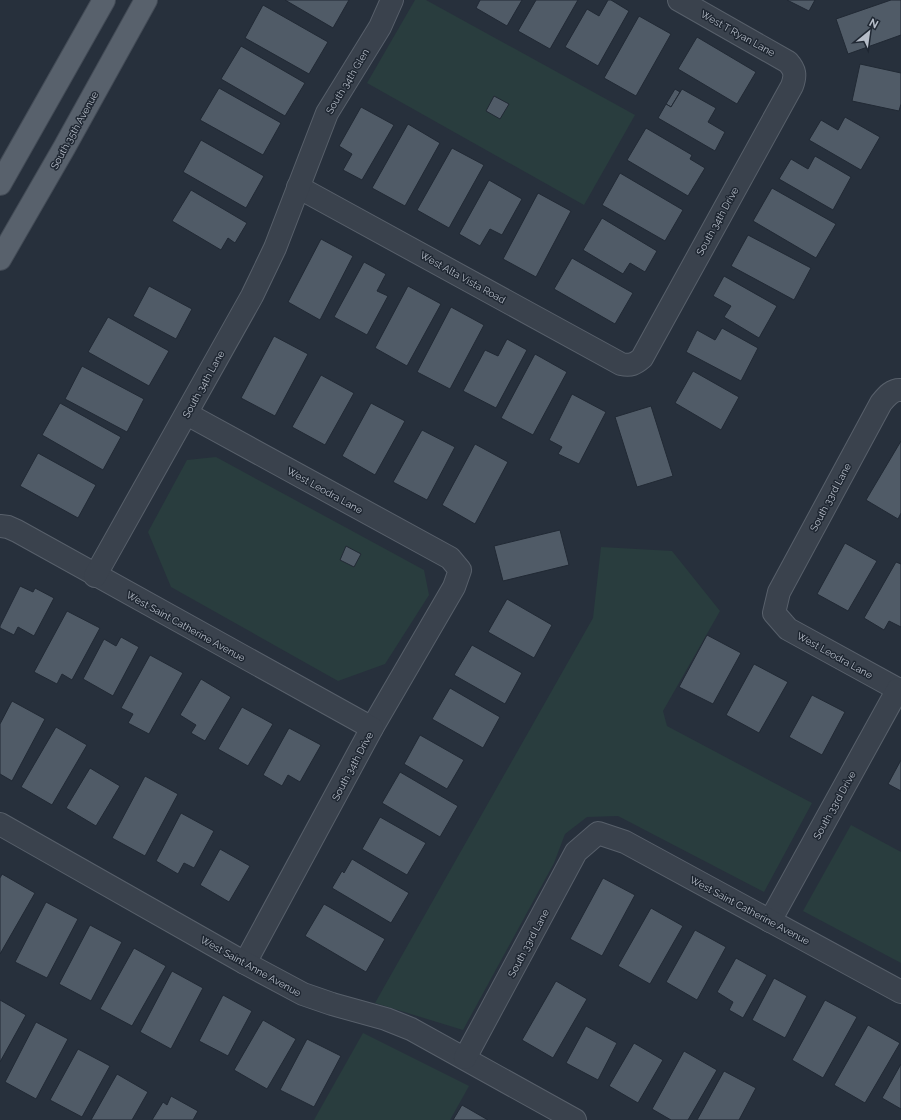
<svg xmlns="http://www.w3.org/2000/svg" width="901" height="1120" viewBox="0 0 901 1120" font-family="Raleway,sans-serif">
	<rect width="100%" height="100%" fill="#27303c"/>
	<g fill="#293d3e">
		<polygon points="415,0 426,0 635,115 584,205 367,83"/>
		<polygon points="216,457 424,570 429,595 385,664 338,681 171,587 148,532 187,460"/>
		<polygon points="601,547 672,551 720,611 663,711 667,726 812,803 764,892 618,816 587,817 565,834 554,863 463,1030 375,1003 593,618"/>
		<polygon points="851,825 901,852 901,963 803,911"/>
		<polygon points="363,1033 469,1086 450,1120 314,1120"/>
	</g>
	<g fill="#505b67" stroke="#212934">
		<polygon points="285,0 349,0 333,28"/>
		<polygon points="480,0 522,0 507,26 476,8"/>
		<polygon points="536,0 578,0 550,49 518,31"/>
		<polygon points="608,0 611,0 629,11 598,66 565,47 587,9 599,16"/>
		<polygon points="787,0 815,0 809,11"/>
		<polygon points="891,0 901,0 901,35 848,54 836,19"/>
		<polygon points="263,5 328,42 309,74 245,38"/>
		<polygon points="639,16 671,34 636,96 604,78"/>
		<polygon points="697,37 756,72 737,104 678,69"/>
		<polygon points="241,46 305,83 285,116 221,79"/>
		<polygon points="860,64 901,73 901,104 899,111 852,101"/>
		<polygon points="219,88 281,123 263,155 200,120"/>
		<polygon points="675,89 680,92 671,107 666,104"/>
		<polygon points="682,89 716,108 708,122 725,132 715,151 658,118 666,104 671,107"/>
		<polygon points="494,96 509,104 500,119 486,111"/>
		<polygon points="361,107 394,125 362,180 343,170 352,154 339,146"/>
		<polygon points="845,117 880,137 861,170 809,140 821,120 838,130"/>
		<polygon points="408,124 440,143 405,206 372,188"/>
		<polygon points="646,128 692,155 690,159 705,168 688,196 627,160"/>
		<polygon points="201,140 264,176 246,208 183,172"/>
		<polygon points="452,148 484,165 449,228 417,210"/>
		<polygon points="815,156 851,177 833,210 779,179 791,159 808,169"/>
		<polygon points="620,173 683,210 665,241 602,205"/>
		<polygon points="489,180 522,199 502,235 490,229 480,246 459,234"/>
		<polygon points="772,188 836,224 816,258 753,221"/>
		<polygon points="191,190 247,223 235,243 228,238 221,250 172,221"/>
		<polygon points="538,193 571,211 536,277 503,259"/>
		<polygon points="602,218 657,251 645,272 630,263 623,274 583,250"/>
		<polygon points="748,235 811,268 794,300 731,266"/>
		<polygon points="321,239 353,256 320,320 288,302"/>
		<polygon points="572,258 633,293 615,324 554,289"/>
		<polygon points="364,262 386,274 377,291 388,296 367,335 334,317"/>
		<polygon points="724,276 777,306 759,338 724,317 731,306 713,296"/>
		<polygon points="149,286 192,309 176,339 133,316"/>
		<polygon points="408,286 441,304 407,366 375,348"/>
		<polygon points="451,307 484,325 450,389 417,372"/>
		<polygon points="108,317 169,351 149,386 88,352"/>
		<polygon points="722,328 758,348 741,381 686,352 697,330 715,340"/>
		<polygon points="274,336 308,354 275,416 241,398"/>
		<polygon points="507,339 527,350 496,408 463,391 485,350 498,356"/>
		<polygon points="535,354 567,372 533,435 501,418"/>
		<polygon points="82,366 144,399 127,432 65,399"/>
		<polygon points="693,371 739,397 721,430 675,403"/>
		<polygon points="321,375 354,393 325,445 292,427"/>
		<polygon points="572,394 606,412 579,464 558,454 562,447 549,440"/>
		<polygon points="60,403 121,437 103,470 42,435"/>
		<polygon points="371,403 405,421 375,475 342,456"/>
		<polygon points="651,406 673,476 637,487 615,417"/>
		<polygon points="422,430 455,447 427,500 393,482"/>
		<polygon points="901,441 901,513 898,519 866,500"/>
		<polygon points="475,444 508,462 475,524 442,505"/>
		<polygon points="38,453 96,485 78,518 20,486"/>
		<polygon points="560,530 569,565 503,581 494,546"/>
		<polygon points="845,543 877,561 848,611 817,594"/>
		<polygon points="346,546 361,554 354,567 340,560"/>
		<polygon points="896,562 901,564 901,627 889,621 884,630 864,618"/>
		<polygon points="20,586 33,592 35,588 54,598 34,636 18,627 14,635 0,628 0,626"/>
		<polygon points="507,599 552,625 534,658 488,632"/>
		<polygon points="67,611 100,628 72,680 62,674 57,684 34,672"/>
		<polygon points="707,635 741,653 713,704 679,687"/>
		<polygon points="121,637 139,647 113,696 83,679 104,639 116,646"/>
		<polygon points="472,645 522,673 505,704 454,675"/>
		<polygon points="150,655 183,673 149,734 128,723 133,714 121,708"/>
		<polygon points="754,664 788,682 759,733 726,715"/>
		<polygon points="201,679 231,697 205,741 191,733 196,725 180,715"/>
		<polygon points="450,688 500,717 483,748 432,719"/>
		<polygon points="812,695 845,712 822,755 789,737"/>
		<polygon points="12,701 45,719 12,781 0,774 0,724"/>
		<polygon points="242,707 273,724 248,766 218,749"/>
		<polygon points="56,727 87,745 52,805 21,787"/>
		<polygon points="289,728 321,745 300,782 288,775 282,786 263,775"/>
		<polygon points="420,735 464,760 447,789 404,764"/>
		<polygon points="901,760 901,791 888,784"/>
		<polygon points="90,768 120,786 96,826 66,808"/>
		<polygon points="400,772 458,806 440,837 382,803"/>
		<polygon points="145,776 178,794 145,856 112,838"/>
		<polygon points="181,813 214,831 194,868 184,863 178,874 156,861"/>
		<polygon points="380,817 426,843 407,875 362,849"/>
		<polygon points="220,849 250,866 229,902 200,885"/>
		<polygon points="352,859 409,893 391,923 332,888 342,871 344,873"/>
		<polygon points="2,874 35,893 0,954 0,878"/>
		<polygon points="603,878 635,895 602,956 570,939"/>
		<polygon points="46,902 78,919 47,978 15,962"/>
		<polygon points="324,904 385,939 366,972 305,936"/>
		<polygon points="651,908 683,926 650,984 618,966"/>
		<polygon points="90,925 122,942 91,1001 59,984"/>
		<polygon points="695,930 726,947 697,1000 666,982"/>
		<polygon points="134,948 166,966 132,1026 100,1009"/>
		<polygon points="736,958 767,975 743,1018 729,1010 733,1002 717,992"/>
		<polygon points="172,971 203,988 171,1049 140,1032"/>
		<polygon points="774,978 807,996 785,1038 752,1020"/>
		<polygon points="556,981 587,999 553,1058 522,1040"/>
		<polygon points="223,995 252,1011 228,1056 199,1041"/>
		<polygon points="0,1000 26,1015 0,1062"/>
		<polygon points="825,1000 857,1017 823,1078 792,1060"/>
		<polygon points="263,1020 296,1039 267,1089 234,1070"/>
		<polygon points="36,1022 68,1039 36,1099 5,1082"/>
		<polygon points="868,1025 900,1043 865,1103 834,1085"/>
		<polygon points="586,1026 617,1043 598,1080 566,1063"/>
		<polygon points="307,1039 341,1056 314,1107 280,1090"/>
		<polygon points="634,1043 663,1060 638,1103 609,1086"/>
		<polygon points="78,1049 110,1066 82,1117 50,1100"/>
		<polygon points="684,1051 717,1070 688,1120 671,1120 652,1109"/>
		<polygon points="901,1064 901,1109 882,1098"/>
		<polygon points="724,1071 756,1088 739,1120 697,1120"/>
		<polygon points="117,1074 148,1092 132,1120 91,1120"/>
		<polygon points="171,1096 198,1111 193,1120 152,1120 163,1102 167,1105"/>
		<polygon points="462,1105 488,1120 453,1120"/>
	</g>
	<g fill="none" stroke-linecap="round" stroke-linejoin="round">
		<defs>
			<g id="minor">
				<path d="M298,187L621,364C631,366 635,364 642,358L792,86C796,75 795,70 788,62L679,0"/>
				<path d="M901,390C892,389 886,397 881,403L779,592L774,613L788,629L901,691"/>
				<polyline points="187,414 450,558 460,570 454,587 372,728 245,963"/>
				<polyline points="0,526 8,527 17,531 372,728"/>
				<polyline points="95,576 252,296 275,248 327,113 380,27 392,0"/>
				<polyline points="0,824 245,963 303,994 332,1004 386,1019 411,1029 575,1120"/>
				<polyline points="770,921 898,689"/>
				<polyline points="465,1058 576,852 598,833 625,842 901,992"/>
			</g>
			<g id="major">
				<polyline points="0,184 104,0"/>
				<polyline points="0,259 64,148 146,0"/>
			</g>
		</defs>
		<use href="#minor" stroke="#58606b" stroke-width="24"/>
		<use href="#major" stroke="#434b56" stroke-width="24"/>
		<use href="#minor" stroke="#3a424d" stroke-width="22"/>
		<use href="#major" stroke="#58616c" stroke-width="22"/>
	</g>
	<g text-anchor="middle" stroke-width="3" stroke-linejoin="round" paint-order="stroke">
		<g font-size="10" fill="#b6bdc8" stroke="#1f2732">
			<text transform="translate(738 33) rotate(29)" y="4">West T Ryan Lane</text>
			<text transform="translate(347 81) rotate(-59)" y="4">South 34th Glen</text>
			<text transform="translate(74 130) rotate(-61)" y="4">South 35th Avenue</text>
			<text transform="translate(717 221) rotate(-61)" y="4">South 34th Drive</text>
			<text transform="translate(463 277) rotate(29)" y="4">West Alta Vista Road</text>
			<text transform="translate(203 384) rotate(-61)" y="4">South 34th Lane</text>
			<text transform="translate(325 490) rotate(29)" y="4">West Leodra Lane</text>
			<text transform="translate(830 497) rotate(-62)" y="4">South 33rd Lane</text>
			<text transform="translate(186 626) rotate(29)" y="4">West Saint Catherine Avenue</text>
			<text transform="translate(835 655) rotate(29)" y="4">West Leodra Lane</text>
			<text transform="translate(352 766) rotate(-62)" y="4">South 34th Drive</text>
			<text transform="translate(834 805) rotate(-61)" y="4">South 33rd Drive</text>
			<text transform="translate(750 910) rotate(28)" y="4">West Saint Catherine Avenue</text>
			<text transform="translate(528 943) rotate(-62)" y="4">South 33rd Lane</text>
			<text transform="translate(251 966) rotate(29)" y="4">West Saint Anne Avenue</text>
		</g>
	</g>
	<g transform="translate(869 32) rotate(29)" stroke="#1f2732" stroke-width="3" paint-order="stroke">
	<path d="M0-3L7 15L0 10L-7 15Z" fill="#b6bdc8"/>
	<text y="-6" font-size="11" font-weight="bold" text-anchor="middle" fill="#b6bdc8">N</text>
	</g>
</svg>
